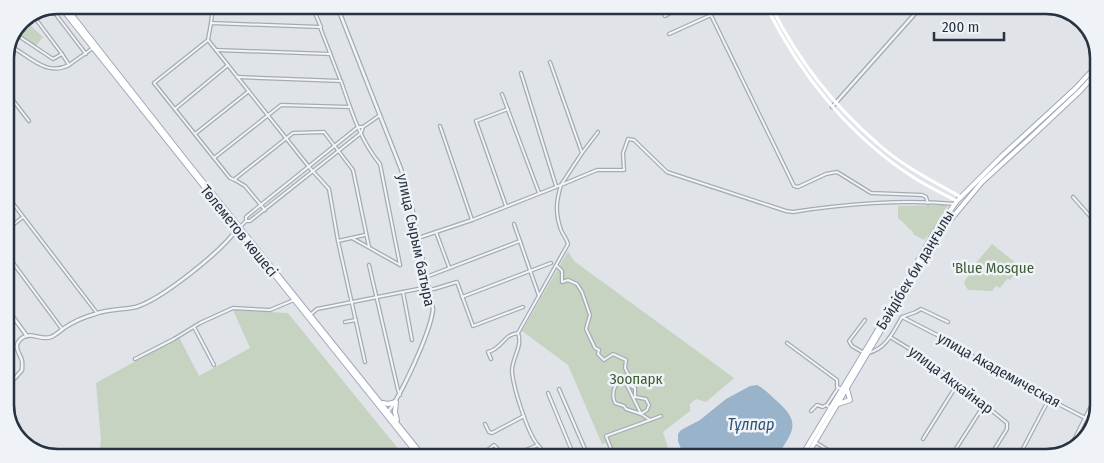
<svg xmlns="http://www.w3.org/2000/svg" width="1104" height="463" viewBox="0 0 1104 463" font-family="'Fira Sans Condensed',sans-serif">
	<rect width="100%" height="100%" fill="#e0e4e9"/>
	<g fill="#c6d3c0">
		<polygon points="30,25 43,37 35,47 21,35"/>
		<polygon points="946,205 949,210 924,240 913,234 913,232 907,227 907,226 898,218 898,206"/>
		<polygon points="992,244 1021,267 1010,280 1007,279 1000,288 996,286 992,291 968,290 964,283 975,264"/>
		<polygon points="568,251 574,261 734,378 706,402 696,399 690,404 690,411 663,432 671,457 611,456 606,443 602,444 568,365 522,331"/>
		<polygon points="233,310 288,313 404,456 99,454 101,440 96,383 179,337 199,376 250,348"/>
	</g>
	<path fill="#99b3cb" d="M757,385C765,389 771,396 778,402C803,425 791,432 777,457H684L678,441V434L681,430L700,420L726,399L750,386Z"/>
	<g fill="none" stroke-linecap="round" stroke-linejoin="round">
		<defs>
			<g id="minor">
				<polyline points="312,6 321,27"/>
				<polyline points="661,7 665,16 681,7"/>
				<polyline points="707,7 794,186 798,187 826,174 837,172 871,193 922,195 926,197 928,203"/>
				<polyline points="51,8 86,54"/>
				<polyline points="72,16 86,5"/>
				<polyline points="211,23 213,6"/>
				<polyline points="18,25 35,18 62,54"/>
				<polyline points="14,33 53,59 62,54 69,65 93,48"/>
				<polyline points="669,34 711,15"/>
				<polyline points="208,40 211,23 320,27 340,79"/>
				<path d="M14,48C32,59 48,76 69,65"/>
				<polyline points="216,50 330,54"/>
				<polyline points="521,73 556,186"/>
				<path d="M237,77L341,81C351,110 360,140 380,164L400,265"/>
				<polyline points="5,90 29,121"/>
				<polyline points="502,94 539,193"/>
				<polyline points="175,109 228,65"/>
				<polyline points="440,126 472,220"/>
				<polyline points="195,134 249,91"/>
				<polyline points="582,153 598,132"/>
				<polyline points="214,158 281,105 350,107"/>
				<polyline points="1096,175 1098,177"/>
				<polyline points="235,180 230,178 154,83 208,40 309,167 329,189 338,241 365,362"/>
				<polyline points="5,193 97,313"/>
				<polyline points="1097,193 1097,194"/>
				<polyline points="1073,197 1097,224"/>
				<polyline points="506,206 476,121 508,109"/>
				<polyline points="265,210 245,186 235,180 236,178 293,133 324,132 353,170 369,247"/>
				<polyline points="246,221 246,217 252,212 358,127 363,127"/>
				<polyline points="514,224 539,296"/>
				<polyline points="241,226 246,221 250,221 361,133 363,127 380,115"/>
				<polyline points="5,231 23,217"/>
				<polyline points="436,232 449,267"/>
				<polyline points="352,238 400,265"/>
				<polyline points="418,238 472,220 561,185 582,153 550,62"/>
				<polyline points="338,241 365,235"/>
				<polyline points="5,252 62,329"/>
				<polyline points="369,265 398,390 400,395"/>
				<polyline points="557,266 562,271 562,282 568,280 577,284 582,292 590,315 586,329 595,348 599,350 598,354 604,360 613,354 626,360 625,368 630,378"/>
				<polyline points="426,277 520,241"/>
				<polyline points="403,292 412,340"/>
				<polyline points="462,297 551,263"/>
				<polyline points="310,315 317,309 423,288 434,289 457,282 473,326 523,307"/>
				<polyline points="902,317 941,337 1012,380 1095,423"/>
				<polyline points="345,322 356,320"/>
				<polyline points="194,327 214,365"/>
				<polyline points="890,337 913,351 958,383 1007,423 1007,429 989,458"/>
				<polyline points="787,343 837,380 837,387 842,389"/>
				<polyline points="864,353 852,346 849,341 865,320"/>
				<path d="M868,353C886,349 893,332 902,317L916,312L921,309L948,322"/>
				<polyline points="135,359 174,339 200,323 233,308 270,310 294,300"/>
				<path d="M491,359L488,352C491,351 494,350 496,348C506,341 505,335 518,333"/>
				<polyline points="5,378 15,378"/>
				<path d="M625,380C614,382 611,393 615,403L624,406L626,409L641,414L647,410L649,405L646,399L635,397V388L629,385L630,378L623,377L641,414L650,420"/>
				<polyline points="559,389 588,456"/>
				<polyline points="548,393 574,456"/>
				<polyline points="827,405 838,388"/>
				<polyline points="811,411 817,405 823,407 826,405 829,407"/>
				<polyline points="485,424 489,432 492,433 524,416"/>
				<polyline points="923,439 958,383"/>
				<polyline points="815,442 839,457"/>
				<polyline points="1068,452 1095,398"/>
				<polyline points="514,455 538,445"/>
				<polyline points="480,456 494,445 505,456"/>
				<path d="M546,456C544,451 540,448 537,444C527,431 513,387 512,371C512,357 523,347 518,333L568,244C567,239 563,235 561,230C555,213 556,202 561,185L597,170H624L623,153L628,139L634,140L667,172L786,211L793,212C842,204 905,199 955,204"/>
				<polyline points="614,456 606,436 661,416"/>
				<polyline points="950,458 984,405"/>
				<polyline points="1018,458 1049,399"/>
			</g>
			<g id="tertiary">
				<path d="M337,6L401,169L411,203L433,309C431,331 401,396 387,413"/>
				<polyline points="832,107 920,8"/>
				<polyline points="5,306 27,336"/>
				<path d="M5,385L15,378L22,370C22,366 23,361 21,358C18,351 13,345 22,338C31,331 41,341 51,337C56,335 60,331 64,328C73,322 84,317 95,314C108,309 122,310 136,307C162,299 222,251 237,229"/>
			</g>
			<g id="primary">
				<polyline points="59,5 419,456"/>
				<polyline points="64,5 188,163 423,456"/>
				<polyline points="383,403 388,404 396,402 395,412 397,420"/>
				<polyline points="838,404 850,400 847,389"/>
				<polyline points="801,457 897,298 933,234 957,201 1002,156 1076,88 1099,63"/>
				<polyline points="806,457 937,236 982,182 1029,139 1080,91 1099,70"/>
			</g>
		</defs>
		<use href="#minor" stroke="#a5abb3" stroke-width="4.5"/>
		<use href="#tertiary" stroke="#a5abb3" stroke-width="5"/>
		<use href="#primary" stroke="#9ea8b5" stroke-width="6"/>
		<use href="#minor" stroke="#f2f4f7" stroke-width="2"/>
		<use href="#tertiary" stroke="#f2f4f7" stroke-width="2.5"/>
		<g stroke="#fff" stroke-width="3">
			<path d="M767,8C801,76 851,138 916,179C929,187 943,194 957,201"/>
			<path d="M772,8C798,60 833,105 877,143C901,165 932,181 961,197"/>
		</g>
		<use href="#primary" stroke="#fff" stroke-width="4"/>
	</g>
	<g text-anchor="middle" stroke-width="5" stroke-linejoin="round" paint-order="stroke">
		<g font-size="15" fill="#283241" stroke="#eff3f7">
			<text transform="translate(239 231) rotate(51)" y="5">Төлеметов көшесі</text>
			<text transform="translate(416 240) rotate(78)" y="5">улица Сырым батыра</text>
			<text transform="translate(915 270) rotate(-59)" y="5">Бәйдібек би даңғылы</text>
			<text transform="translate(999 370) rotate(29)" y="5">улица Академическая</text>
			<text transform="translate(951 380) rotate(37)" y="5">улица Аккайнар</text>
		</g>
		<g font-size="15" fill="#3e5d35" stroke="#eff3f7">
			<text x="993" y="273">'Blue Mosque</text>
			<text x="636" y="384">Зоопарк</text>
		</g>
		<g font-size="16" font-style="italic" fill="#305276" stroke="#eff3f7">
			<text x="751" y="430">Тұлпар</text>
		</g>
	</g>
	<path d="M0 0H1104V463H0ZM58 14H1046A44 44 0 0 1 1090 58V405A44 44 0 0 1 1046 449H58A44 44 0 0 1 14 405V58A44 44 0 0 1 58 14Z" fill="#eff3f7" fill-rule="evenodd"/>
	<path fill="none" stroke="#283241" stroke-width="2.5" d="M58 14H1046A44 44 0 0 1 1090 58V405A44 44 0 0 1 1046 449H58A44 44 0 0 1 14 405V58A44 44 0 0 1 58 14Z"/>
	<path d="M934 32v8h70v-8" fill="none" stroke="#283241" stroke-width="2.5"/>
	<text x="942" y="32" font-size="15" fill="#283241" stroke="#eff3f7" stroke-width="4" paint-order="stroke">200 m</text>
</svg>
